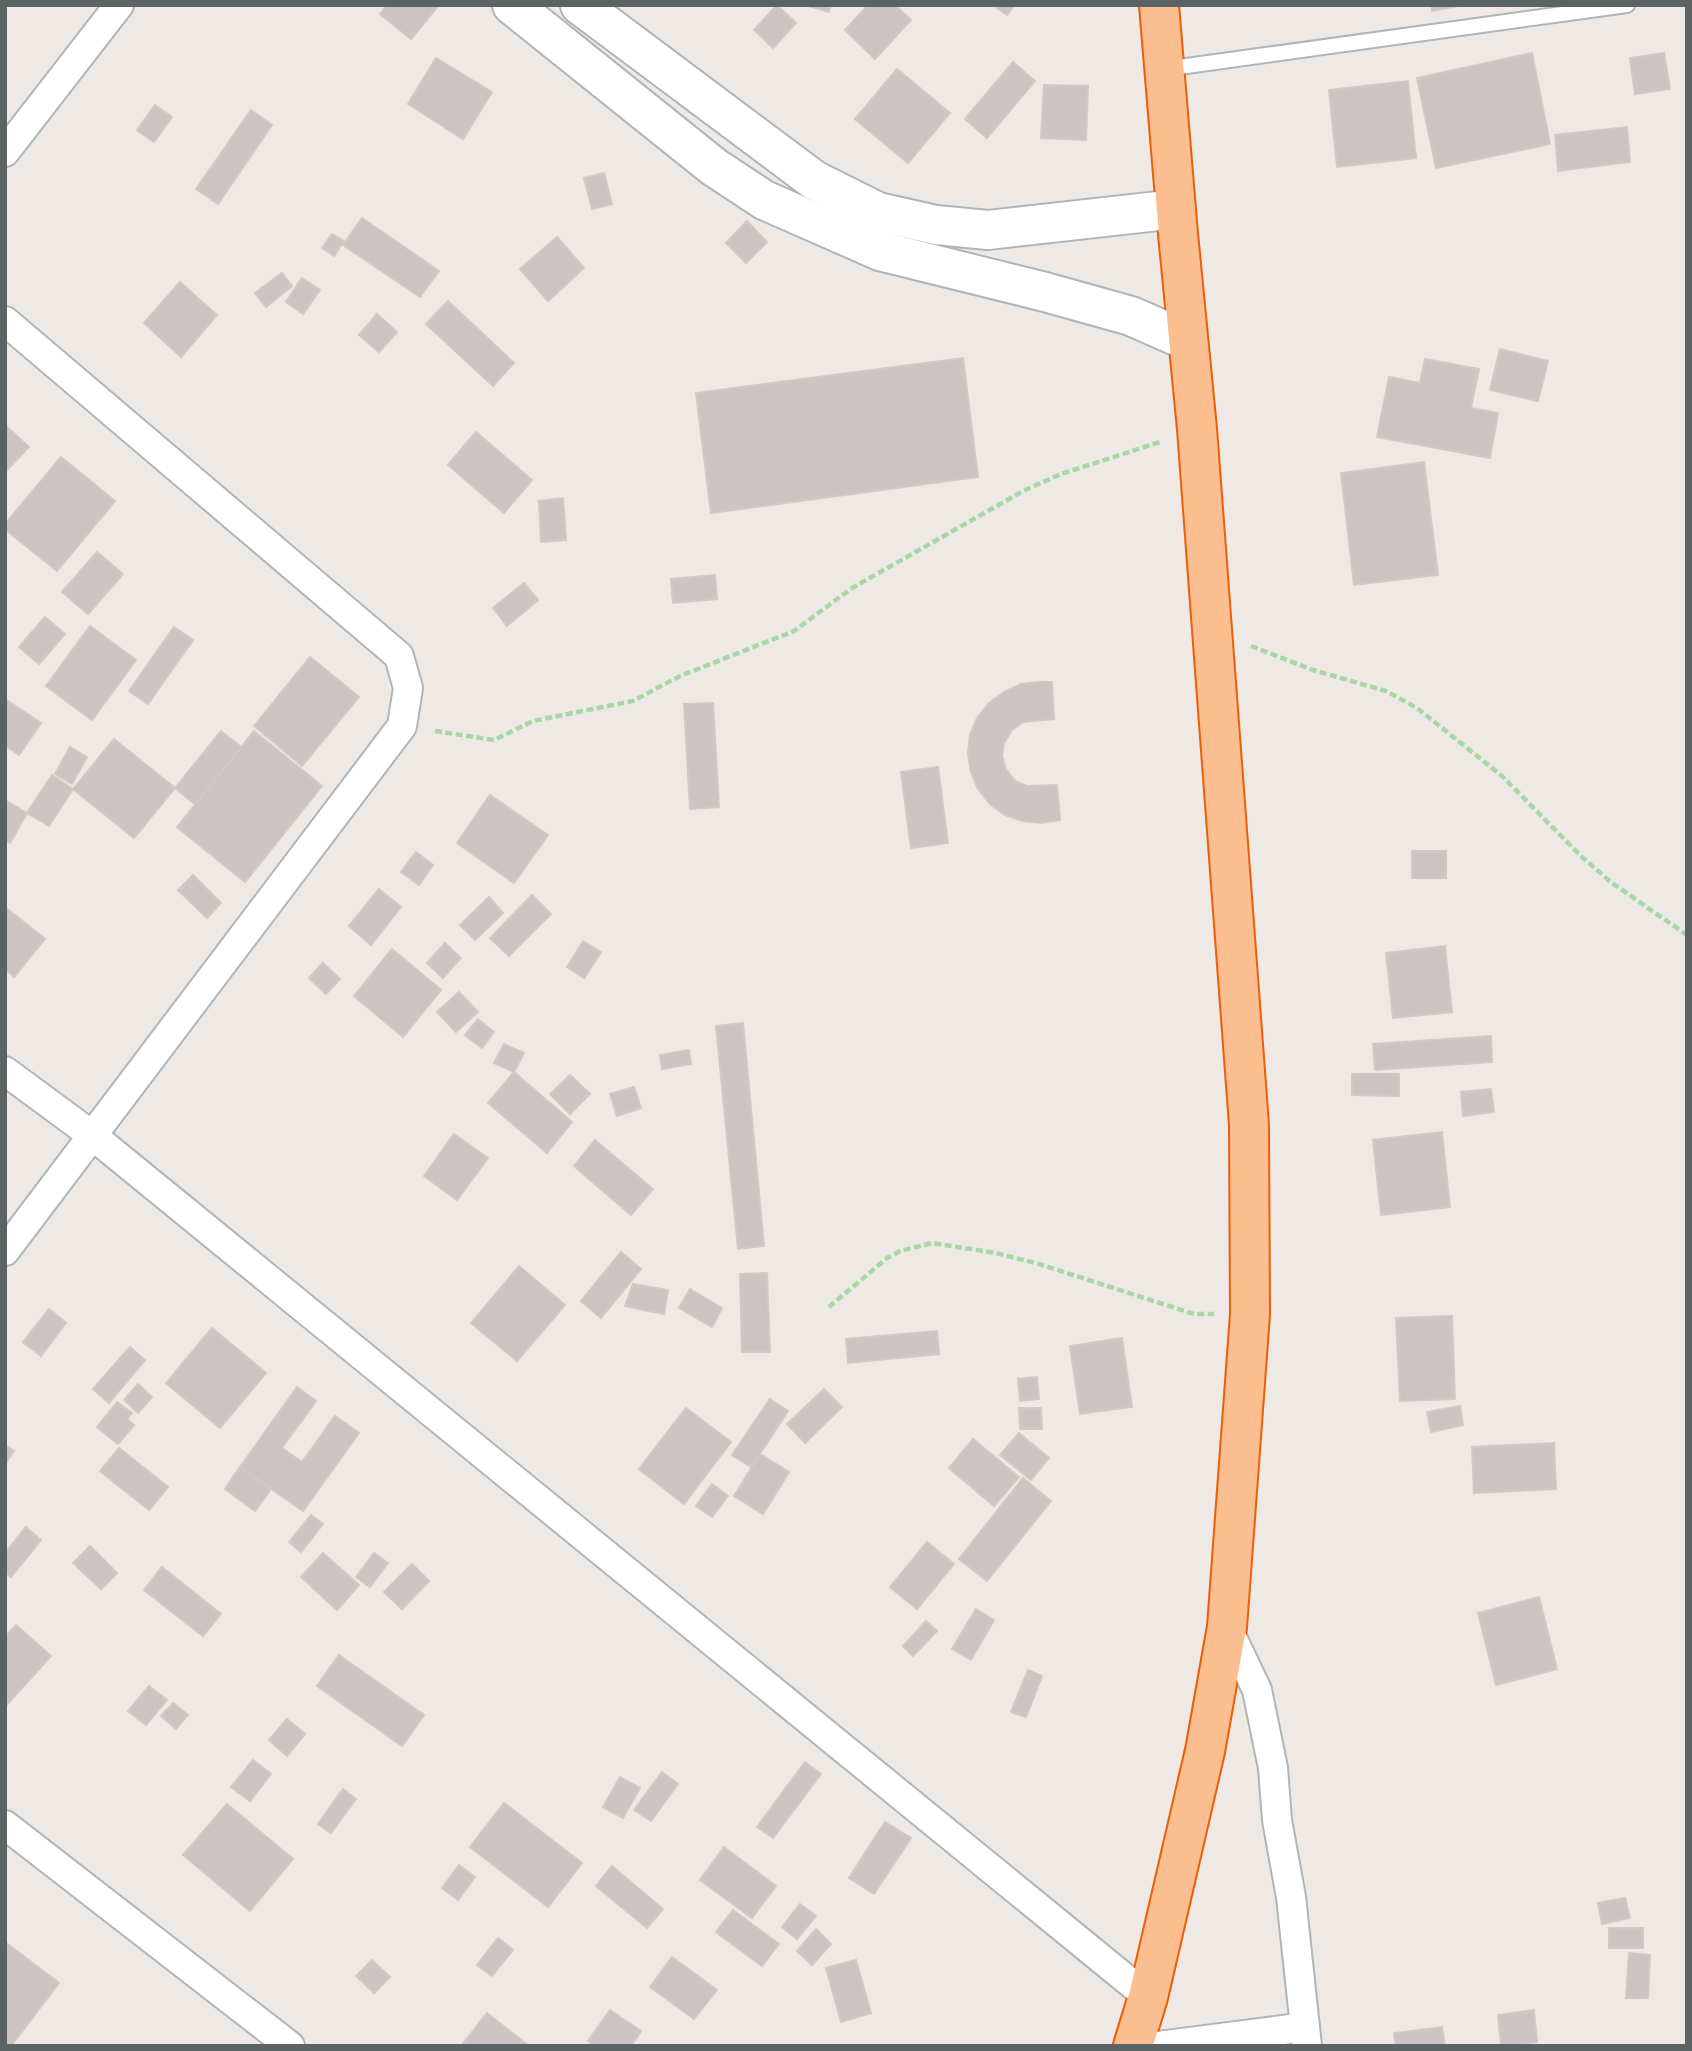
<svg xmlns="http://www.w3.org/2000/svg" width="1692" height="2051" viewBox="0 0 1692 2051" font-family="Overpass,sans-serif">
	<rect width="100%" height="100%" fill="#eee9e4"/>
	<g fill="#cac4c2" stroke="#d3c9c3" stroke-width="2">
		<polygon points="387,5 439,5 411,39 380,14"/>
		<polygon points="777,5 796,23 773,48 754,30"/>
		<polygon points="805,5 831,5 829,12"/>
		<polygon points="868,5 895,5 911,20 875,59 845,30"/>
		<polygon points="993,5 1014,5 1007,15"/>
		<polygon points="1432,5 1463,5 1432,11"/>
		<polygon points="1532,53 1550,144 1436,168 1417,78"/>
		<polygon points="1664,53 1670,89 1635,94 1630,58"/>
		<polygon points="436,58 492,92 463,139 408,104"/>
		<polygon points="1013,62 1035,81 987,138 965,119"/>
		<polygon points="897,69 950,113 908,163 855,119"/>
		<polygon points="1408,81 1416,158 1337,167 1329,90"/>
		<polygon points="1044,85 1088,86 1086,140 1041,138"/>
		<polygon points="155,105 172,117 154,142 137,130"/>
		<polygon points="251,110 272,125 218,204 196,189"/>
		<polygon points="1627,127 1630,162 1558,171 1555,135"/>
		<polygon points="604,173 612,204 592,209 584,178"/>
		<polygon points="362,218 439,271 420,297 343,245"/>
		<polygon points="747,221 767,242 746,263 726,243"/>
		<polygon points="332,234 344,241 334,256 322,248"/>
		<polygon points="557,237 584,268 548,301 520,269"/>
		<polygon points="282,273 292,286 266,307 255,293"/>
		<polygon points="302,278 320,290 303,314 286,302"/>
		<polygon points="180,282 217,315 181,357 144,323"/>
		<polygon points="448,301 514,363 493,386 426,324"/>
		<polygon points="377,314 397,332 379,352 359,335"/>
		<polygon points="1500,349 1548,361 1538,401 1490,390"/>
		<polygon points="963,358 978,477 711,513 696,393"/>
		<polygon points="1425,359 1479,369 1471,408 1498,413 1490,458 1377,437 1389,377 1420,383"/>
		<polygon points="5,425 29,447 5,472"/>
		<polygon points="476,432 532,480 504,513 448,465"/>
		<polygon points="61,457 115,501 57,571 5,529 5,524"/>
		<polygon points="1424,462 1438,575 1354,585 1341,473"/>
		<polygon points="563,498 566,540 541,542 539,501"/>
		<polygon points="97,552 123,574 88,614 62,592"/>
		<polygon points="715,575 717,599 673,603 671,579"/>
		<polygon points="524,583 538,600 507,626 493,608"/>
		<polygon points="45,617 65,634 39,664 19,647"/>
		<polygon points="90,626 136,660 92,720 46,686"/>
		<polygon points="174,627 193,640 148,704 129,691"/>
		<polygon points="310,657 359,697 302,766 254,726"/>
		<polygon points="1039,682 1052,682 1054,719 1023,722 1012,730 1004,743 1002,756 1006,769 1015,781 1027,786 1057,785 1060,820 1041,823 1023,821 1005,815 990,804 978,789 971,772 968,754 970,735 977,718 989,703 1004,692 1021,684"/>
		<polygon points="5,699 41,723 19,755 5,745"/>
		<polygon points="713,703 719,807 690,809 684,704"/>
		<polygon points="221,731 251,755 205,812 175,788"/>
		<polygon points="254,731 322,786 245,882 177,827"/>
		<polygon points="114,739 175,788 134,838 73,789"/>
		<polygon points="70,747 87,757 72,784 55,774"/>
		<polygon points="938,767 948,843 911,848 901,772"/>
		<polygon points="52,775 73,789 49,826 27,813"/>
		<polygon points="490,795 548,835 514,883 457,843"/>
		<polygon points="5,800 27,813 10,843 5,840"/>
		<rect x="1412" y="851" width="34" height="27"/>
		<polygon points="416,852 433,865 419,885 401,872"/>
		<polygon points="193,875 221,903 207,918 178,890"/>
		<polygon points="379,889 401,907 371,945 349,926"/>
		<polygon points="532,895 551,914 509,956 490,938"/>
		<polygon points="489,897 503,913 475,940 460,925"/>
		<polygon points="5,907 45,939 14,977 5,969"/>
		<polygon points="583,941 601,952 584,978 567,967"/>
		<polygon points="445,943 461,958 443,978 427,963"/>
		<polygon points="1445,946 1452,1012 1393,1018 1386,953"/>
		<polygon points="392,949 441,990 403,1037 354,996"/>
		<polygon points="323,963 340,979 326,994 309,978"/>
		<polygon points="459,992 478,1012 456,1032 437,1012"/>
		<polygon points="478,1019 494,1032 482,1048 465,1035"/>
		<polygon points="743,1023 764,1246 738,1249 716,1026"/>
		<polygon points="1491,1036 1492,1062 1375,1070 1373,1044"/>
		<polygon points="504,1044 524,1053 514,1072 494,1063"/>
		<polygon points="689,1050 691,1064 662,1069 660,1055"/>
		<polygon points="514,1072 572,1122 547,1153 488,1103"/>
		<polygon points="1352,1074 1399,1074 1399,1096 1352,1095"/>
		<polygon points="570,1075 590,1094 570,1114 550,1094"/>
		<polygon points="634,1087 641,1108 617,1116 610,1094"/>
		<polygon points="1491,1089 1494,1112 1463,1116 1461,1092"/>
		<polygon points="1442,1132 1450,1207 1381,1215 1373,1140"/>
		<polygon points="454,1134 488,1158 457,1200 424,1176"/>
		<polygon points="595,1140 653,1189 631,1215 574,1166"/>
		<polygon points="621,1252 641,1269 601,1318 581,1301"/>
		<polygon points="519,1266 565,1305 517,1361 471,1323"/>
		<polygon points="767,1273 770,1352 742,1352 740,1274"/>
		<polygon points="633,1284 668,1290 664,1314 625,1306"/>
		<polygon points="690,1289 722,1308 712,1327 679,1308"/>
		<polygon points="49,1309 66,1323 41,1356 23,1342"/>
		<polygon points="1452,1316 1455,1399 1400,1401 1396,1318"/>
		<polygon points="212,1328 266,1373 220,1428 166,1383"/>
		<polygon points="937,1331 939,1354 848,1363 846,1339"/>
		<polygon points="1122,1338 1132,1407 1080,1414 1070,1346"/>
		<polygon points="130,1347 145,1360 109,1403 93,1389"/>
		<polygon points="1037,1377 1039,1399 1020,1401 1018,1379"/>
		<polygon points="138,1384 152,1397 138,1413 124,1400"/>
		<polygon points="297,1387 316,1401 282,1448 302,1462 335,1416 359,1433 303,1511 240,1467"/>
		<polygon points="824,1389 842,1407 805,1443 787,1424"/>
		<polygon points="770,1399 788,1411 751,1467 732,1455"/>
		<polygon points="117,1402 132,1413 127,1419 134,1425 118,1444 97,1427"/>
		<polygon points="1460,1406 1463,1425 1431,1432 1427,1412"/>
		<polygon points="686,1408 731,1442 684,1504 639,1469"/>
		<polygon points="1019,1408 1041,1408 1042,1429 1020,1429"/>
		<polygon points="1019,1433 1049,1458 1031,1480 1000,1455"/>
		<polygon points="973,1439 1019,1477 994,1506 949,1468"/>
		<polygon points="1554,1443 1556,1489 1474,1493 1472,1447"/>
		<polygon points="5,1445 14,1451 5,1464"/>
		<polygon points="119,1448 168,1487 149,1510 100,1471"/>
		<polygon points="760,1454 789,1472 763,1514 734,1496"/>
		<polygon points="240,1467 271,1489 255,1511 225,1489"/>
		<polygon points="1023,1478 1051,1501 987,1581 959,1559"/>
		<polygon points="712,1484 728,1496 712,1517 696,1506"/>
		<polygon points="311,1515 323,1524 301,1552 289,1542"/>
		<polygon points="26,1527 41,1540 11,1577 5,1572 5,1553"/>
		<polygon points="927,1542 954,1564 917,1609 890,1587"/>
		<polygon points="90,1546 117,1573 101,1589 73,1563"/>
		<polygon points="323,1553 359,1585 337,1610 301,1577"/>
		<polygon points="374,1553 388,1563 370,1587 356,1577"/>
		<polygon points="412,1564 429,1581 402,1609 384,1592"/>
		<polygon points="162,1567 221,1614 203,1636 144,1590"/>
		<polygon points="1539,1597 1557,1669 1496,1685 1478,1613"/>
		<polygon points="976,1609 994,1620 971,1660 952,1649"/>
		<polygon points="926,1621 937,1631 913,1656 903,1646"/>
		<polygon points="16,1625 51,1656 5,1707 5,1637"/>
		<polygon points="339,1655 424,1715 402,1746 317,1686"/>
		<polygon points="1028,1670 1042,1676 1026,1717 1011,1712"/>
		<polygon points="149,1686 167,1700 146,1725 128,1711"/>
		<polygon points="173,1703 188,1715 176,1729 161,1716"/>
		<polygon points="287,1719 305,1734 287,1756 269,1740"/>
		<polygon points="253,1760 271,1774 250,1801 231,1787"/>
		<polygon points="805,1762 821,1774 773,1838 757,1827"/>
		<polygon points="662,1772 678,1784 651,1821 634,1810"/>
		<polygon points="620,1777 640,1788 623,1818 603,1807"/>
		<polygon points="343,1789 356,1799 331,1833 318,1824"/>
		<polygon points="504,1803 582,1863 548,1907 470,1847"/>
		<polygon points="227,1804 293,1859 250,1911 183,1855"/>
		<polygon points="885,1822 911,1838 874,1894 849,1878"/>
		<polygon points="724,1847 776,1886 752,1918 700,1880"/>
		<polygon points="459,1865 475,1877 458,1900 442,1888"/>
		<polygon points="612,1866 663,1909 647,1928 596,1886"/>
		<polygon points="1625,1898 1630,1918 1602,1924 1598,1903"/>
		<polygon points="800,1904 816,1916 797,1939 782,1927"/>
		<polygon points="733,1910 779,1944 762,1966 716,1932"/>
		<rect x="1609" y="1928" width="34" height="20"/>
		<polygon points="816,1929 831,1944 812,1965 797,1951"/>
		<polygon points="498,1938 513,1950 492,1976 477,1965"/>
		<polygon points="5,1942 59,1983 11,2046 5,2046"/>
		<polygon points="1629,1953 1650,1955 1648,1998 1626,1998"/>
		<polygon points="672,1957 717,1990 694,2019 650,1987"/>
		<polygon points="372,1960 390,1977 374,1993 356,1976"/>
		<polygon points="856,1960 871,2013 841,2022 826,1968"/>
		<polygon points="610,2010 641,2031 631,2046 595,2046 588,2041"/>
		<polygon points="1534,2010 1537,2042 1501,2046 1498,2015"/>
		<polygon points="487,2013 529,2046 461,2046"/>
		<polygon points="1442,2027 1445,2046 1396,2046 1394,2033"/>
	</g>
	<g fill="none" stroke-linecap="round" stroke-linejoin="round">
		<defs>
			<polyline id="lane" points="1165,69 1627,5"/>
			<g id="street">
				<polyline points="5,152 119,5"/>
				<polyline points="5,321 399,656 408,688 402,726 5,1251"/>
				<polyline points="5,1071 93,1136 1148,1997"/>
				<polyline points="1227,1627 1257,1690 1273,1768 1277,1820 1291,1897 1307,2046"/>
				<polyline points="5,1825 290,2046"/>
				<polyline points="1158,2046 1305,2027"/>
			</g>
			<g id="secondary">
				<polyline points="512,5 714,167 764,200 880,251 1045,292 1131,316 1188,341"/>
				<polyline points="580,5 814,180 878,212 936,225 988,230 1176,209"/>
			</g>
			<polyline id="highway" points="1133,2046 1148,1997 1205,1751 1227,1627 1250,1314 1249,1125 1197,429 1178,234 1159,5"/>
		</defs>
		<use href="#lane" stroke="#b0b5b7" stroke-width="18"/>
		<use href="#street" stroke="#b0b5b7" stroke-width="32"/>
		<use href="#secondary" stroke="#afb4b7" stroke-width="42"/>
		<use href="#highway" stroke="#ed5e06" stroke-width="42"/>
		<g stroke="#a7d7a5" stroke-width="4.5" stroke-dasharray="7 3.5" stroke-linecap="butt">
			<polyline points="1251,646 1313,670 1386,691 1417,708 1502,776 1582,857 1612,883 1687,935"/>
			<polyline points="435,731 494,740 533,721 633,701 680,676 794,631 852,588 1025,490 1061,474 1160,442"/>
			<polyline points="829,1307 887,1258 900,1251 932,1243 996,1253 1039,1264 1194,1314 1214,1314"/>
		</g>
		<use href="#lane" stroke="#fff" stroke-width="14"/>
		<use href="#street" stroke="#fff" stroke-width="28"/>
		<use href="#secondary" stroke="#fff" stroke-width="38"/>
		<use href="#highway" stroke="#fabe90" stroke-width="38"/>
	</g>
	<rect width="1692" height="2051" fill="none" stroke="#5c6365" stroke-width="14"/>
</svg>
